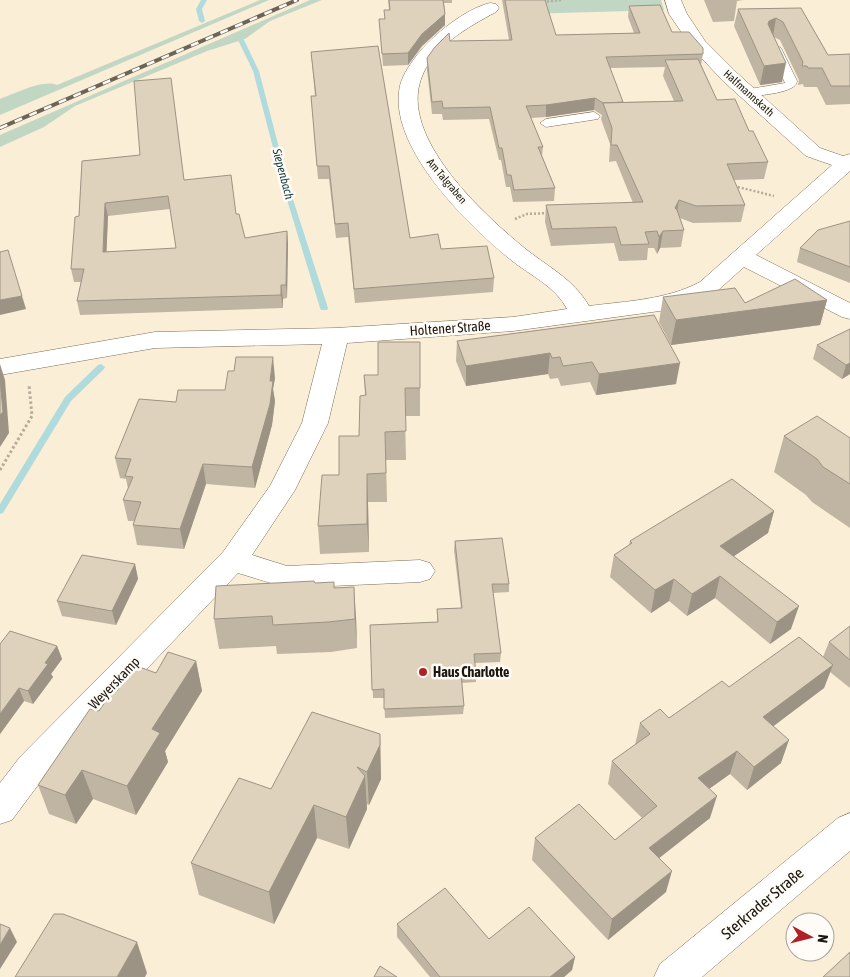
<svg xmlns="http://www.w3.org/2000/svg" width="850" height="977" viewBox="0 0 850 977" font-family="'Asap Condensed',sans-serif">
	<rect width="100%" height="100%" fill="#fbeed7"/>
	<g fill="#c2d6c4">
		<path d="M260,0H269L0,115V99C14,94 43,79 57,85Z"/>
		<polygon points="310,0 322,0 270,21 245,39 207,51 75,106 44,127 0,147 0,135"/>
		<polygon points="521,0 661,0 664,10 524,14"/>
	</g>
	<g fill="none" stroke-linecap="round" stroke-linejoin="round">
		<g fill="#b0dbdd" fill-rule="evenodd">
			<polygon points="201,0 207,0 202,9 205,21 202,23 199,21 196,9"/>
			<polygon points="241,38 244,40 259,71 290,190 328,308 327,310 321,310 320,308 284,190 253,71 238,40"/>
			<polygon points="101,364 105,367 104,369 71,401 3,513 0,514 0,504 65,397 98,365"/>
		</g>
		<defs>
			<g id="lane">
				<path d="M775,45L781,48L797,81C797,93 759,95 748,97L744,96L742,93L744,90L785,83L769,48Z"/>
				<polygon points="594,112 600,116 598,119 546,127 540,123 546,119"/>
			</g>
			<g id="street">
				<path d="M665,0H681L687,14L705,41L737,73L820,148L843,156L850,154V171L756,255L850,303V319L842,317L744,267L716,292L697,302L667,310L513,331L347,343L328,423L295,490L252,555L287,566L420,560L430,563L435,571L430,579L420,582L287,588L238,573L44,777L12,820L0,824V783L20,757L223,552L270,486L302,423L322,344L155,348L0,375V359L155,332L336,328L513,317L567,309C555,286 531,276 511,260C469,226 392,151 399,92C400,78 409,66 417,55C433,35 465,9 490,3L496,4L499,8L496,12C468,27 432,47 421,79C400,137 482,213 522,246C546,266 573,278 589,306C627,301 666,300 700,282L832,165L806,156L723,81L693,49L669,14Z"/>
				<polygon points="850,813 850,851 702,977 654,977 660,964 838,818"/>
			</g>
		</defs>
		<use href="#lane" stroke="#7a6e5a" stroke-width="1"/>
		<use href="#street" stroke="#7a6e5a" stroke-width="1"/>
		<g stroke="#b5ab99" stroke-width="2.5" stroke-dasharray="2 2" stroke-linecap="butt">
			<polyline points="543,2 561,0"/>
			<polyline points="734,186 774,196"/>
			<polyline points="515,219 527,214 548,213"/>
		</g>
		<polyline stroke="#b5ab99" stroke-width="3" stroke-dasharray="2.5 2.5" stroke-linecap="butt" points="0,470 32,416 29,385"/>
		<use href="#lane" fill="#fff" fill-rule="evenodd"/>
		<use href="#street" fill="#fff" fill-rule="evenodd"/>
		<defs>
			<polyline id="rail" points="0,128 297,0"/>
		</defs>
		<use href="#rail" stroke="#6b6457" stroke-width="4"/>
		<use href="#rail" stroke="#fffcf8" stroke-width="2.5" stroke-dasharray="8" stroke-linecap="butt"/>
	</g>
	<g fill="#c0b5a2" fill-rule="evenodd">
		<polygon points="388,0 452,0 452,3 444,3 445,14 445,25 422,46 408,65 383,66 379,19 384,19 389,10"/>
		<path d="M502,0H545L556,35L634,33L628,17L629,6L672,32L703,54L701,65L717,100L749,131L768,162L764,179L734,180L745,205L741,222L693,223L680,218L684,230L681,247L660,248L657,254L654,248H648L647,260L619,261L614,243L551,246L545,222L546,205L633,203L616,161L609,162L610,144L601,119L602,115L594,110L546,117L531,118L543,147L542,156L555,188L554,201L513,202L510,187H506L501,160H499L489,119L443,120L442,114H432L427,70V58L450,41L509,40ZM665,67L663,76L674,101L623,102L610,68Z"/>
		<polygon points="704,0 743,0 737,1 734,21 713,22"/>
		<polygon points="801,8 828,55 850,54 850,104 826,105 817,87 804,87 803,84 798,85 799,80 780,40 774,37 782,82 760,85 734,26 738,9"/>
		<polygon points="311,52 410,238 441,249 494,278 493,292 355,303 348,237 336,238 329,179 318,179 311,96 315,96"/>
		<path d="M82,161L185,180L236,214L245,238L287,231L288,244L287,298L283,299V308L80,315L77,301L81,282H74L71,269L79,216ZM170,209L176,248L106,252L108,216Z"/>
		<polygon points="850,221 850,283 797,262 800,248"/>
		<polygon points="663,297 745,303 827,300 820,325 671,345 659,322"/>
		<polygon points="654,315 676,384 596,395 590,382 561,386 558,378 550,379 548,374 466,386 456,361 457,341"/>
		<polygon points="850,329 850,374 842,379 813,359 817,345"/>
		<polygon points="420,370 420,416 405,416 406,460 386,460 387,502 368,502 369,552 320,554 318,526 339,475 359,436 365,395 364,375 378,375"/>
		<polygon points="275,378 273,389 275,401 272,425 255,488 206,484 184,549 137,545 133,525 134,521 128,521 123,500 128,489 126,479 120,478 115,458 176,402"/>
		<polygon points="784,436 850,438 850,528 812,502 806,495 774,472"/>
		<polygon points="774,511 768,533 734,556 791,629 770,644 715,598 687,616 669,601 651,613 610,577 614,555 629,545 630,541"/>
		<polygon points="455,541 509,584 509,592 493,593 501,653 500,662 475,663 476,674 476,682 462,683 464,706 463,714 385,718 384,698 373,698 370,625 437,622 437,609 461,608 454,550"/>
		<polygon points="135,564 138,579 116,625 62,616 57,601"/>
		<polygon points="315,583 334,588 356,617 357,648 331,652 277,654 276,646 219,649 214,619"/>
		<polygon points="850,626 850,688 830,672 824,688 773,726 781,763 747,790 730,774 709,789 710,818 659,858 666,892 608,940 532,860 535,838 615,840 642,818 608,784 612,761 635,745 640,723 669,718 729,687 823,657 829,642"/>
		<polygon points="0,644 57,646 62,659 51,674 53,677 33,704 24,701 0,734"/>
		<polygon points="196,661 202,691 165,751 168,762 136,815 93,799 76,824 49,814 38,785 99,711 117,691 156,673"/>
		<polygon points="380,734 381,779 369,805 367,804 367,809 349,849 317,838 274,924 199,895 191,863 271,789"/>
		<polygon points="397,924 489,939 575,957 572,970 564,977 430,977 397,937"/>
	</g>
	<g fill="#9c9384">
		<polygon points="445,14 445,25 422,46 408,65 408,53 422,34"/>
		<polygon points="776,18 773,36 764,42 769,21"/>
		<polygon points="786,63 782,82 760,85 764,66"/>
		<polygon points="595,98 594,110 546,117 546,105"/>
		<polygon points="679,200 676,217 675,208"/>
		<polygon points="105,203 108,216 106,265 103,252"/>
		<polygon points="287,231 288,244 287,298 286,285"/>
		<polygon points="663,231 660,248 657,254 659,237"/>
		<polygon points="281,285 283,299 283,308 281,295"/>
		<polygon points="22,296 26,309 0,315 0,300"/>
		<polygon points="827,300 820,325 671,345 676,320"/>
		<polygon points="550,353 548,374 466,386 466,366"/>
		<polygon points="273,357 275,378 273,389 275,401 272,425 255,488 252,467 270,381"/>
		<polygon points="680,363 676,384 596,395 599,374"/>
		<polygon points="850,363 850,374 842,379 846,365"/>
		<polygon points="0,364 5,380 9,433 0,447"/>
		<polygon points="203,464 206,484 184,549 180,529"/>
		<polygon points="367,474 368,502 369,552 367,524"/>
		<polygon points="774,511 768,533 715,569 720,546"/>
		<polygon points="135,564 138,579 116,625 112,611"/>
		<polygon points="720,576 715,598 687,616 692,594"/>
		<polygon points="674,579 669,601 651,613 655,590"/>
		<polygon points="354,587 356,617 357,648 355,619"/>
		<polygon points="799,606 791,629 770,644 777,622"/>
		<polygon points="57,646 62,659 51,674 53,677 33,704 28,691 45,663"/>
		<polygon points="196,661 202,691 165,751 168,762 136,815 127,786 152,729"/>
		<polygon points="833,665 824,688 755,740 763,717"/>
		<polygon points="19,688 24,701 0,734 0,714"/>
		<polygon points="380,734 381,779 369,805 367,772"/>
		<polygon points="789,740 781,763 747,790 754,767"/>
		<polygon points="737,751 730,774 692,801 698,778"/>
		<polygon points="82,770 93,799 76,824 65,795"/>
		<polygon points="365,776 367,809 349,849 346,817"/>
		<polygon points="717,796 710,818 644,870 649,848"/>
		<polygon points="314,805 317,838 274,924 269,892"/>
		<polygon points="672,871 666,892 608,940 612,919"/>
		<polygon points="10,928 17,942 0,969 0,945"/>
		<polygon points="137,942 147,973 145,977 117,977"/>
		<polygon points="575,957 572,970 564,977 550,977"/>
	</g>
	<g fill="#dfd2bc" stroke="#9c9384" fill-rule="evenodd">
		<polygon points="389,0 443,0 445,14 422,34 408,53 382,54 379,19 385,19 384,10 390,10"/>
		<polygon points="505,0 545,0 556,35 640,33 629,6 660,5 672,32 689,32 703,48 703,54 606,57 623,102 603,103 595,98 546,105 526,106 543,147 538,147 555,188 514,190 511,175 507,175 502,148 499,148 490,107 443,108 442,101 432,102 427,58 435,47 449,33 450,41 512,40"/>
		<polygon points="801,8 828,55 850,54 850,86 831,86 822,68 808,68 807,66 802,66 803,62 783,22 776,18 769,21 768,24 786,63 764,66 738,9"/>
		<polygon points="378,46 410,238 438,234 441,249 487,246 494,278 354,289 348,223 335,224 329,166 317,166 311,96 316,96 311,52"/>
		<polygon points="698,59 717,100 735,99 749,131 753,131 768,162 727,164 745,205 696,206 679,200 675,208 677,210 684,230 663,231 659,237 657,231 645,232 649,244 621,245 616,227 552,229 546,205 643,202 617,145 611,145 612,128 603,103 683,101 665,60"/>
		<path d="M171,78L184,180L231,175L236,214H239L245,238L287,231L286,285H281V295L77,301L84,269H71L75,217L79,216L82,161L140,155L134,81ZM168,196L176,248L103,252L105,203Z"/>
		<polygon points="850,221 850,267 800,248 818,230"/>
		<polygon points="8,250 22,296 0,300 0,252"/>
		<polygon points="795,279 827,300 676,320 663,297 735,288 745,303"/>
		<polygon points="654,315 680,363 599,374 592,362 563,366 560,357 552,358 550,353 466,366 457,341"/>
		<polygon points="850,329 850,363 846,365 817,345"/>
		<polygon points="378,342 420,342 420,388 405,388 406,431 385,432 386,473 367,474 367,524 318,526 322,475 339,475 339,436 359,436 360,396 366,395 364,375 378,375"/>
		<polygon points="236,357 273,357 270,381 273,381 270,404 252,467 203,464 180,529 133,525 141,502 123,500 133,477 125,476 131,459 115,458 139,399 176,402 178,390 225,390 228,371 234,371"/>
		<polygon points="0,379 3,412 0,415"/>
		<polygon points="817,416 850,438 850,484 823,467 817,459 784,436"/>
		<polygon points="732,479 774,511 720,546 799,606 777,622 720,576 692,594 674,579 655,590 614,555 632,543 630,541"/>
		<polygon points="502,538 509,584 492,584 501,653 474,654 476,674 461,674 464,706 384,709 384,689 372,690 370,625 438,622 437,609 462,608 455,541"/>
		<polygon points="82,555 135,564 112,611 57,601"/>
		<polygon points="314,581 315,583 334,582 334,588 354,587 355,619 328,622 273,625 272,616 214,619 216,586"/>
		<polygon points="850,626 850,660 829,642"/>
		<polygon points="10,631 57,646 45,663 48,664 28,691 19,688 0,714 0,644"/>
		<polygon points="799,637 833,665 763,717 789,740 754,767 737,751 698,778 717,796 649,848 672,871 612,919 535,838 579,804 615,840 657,806 612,761 650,734 640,723 660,709 669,718 722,681 729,687"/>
		<polygon points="168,652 196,661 152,729 160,733 127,786 82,770 65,795 38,785 90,709 99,711 113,690 117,691 134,665 156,673"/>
		<polygon points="312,712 380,734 380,745 367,772 357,767 365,776 346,817 314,805 269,892 191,863 239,778 271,789"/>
		<polygon points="445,888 489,939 529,907 575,957 550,977 440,977 397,924"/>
		<polygon points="54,914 63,914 137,942 117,977 15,977"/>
		<polygon points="0,924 10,928 0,945"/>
		<polygon points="850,952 850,977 823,977"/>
		<polygon points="380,966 397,977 374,977"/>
	</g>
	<circle fill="#b11f27" stroke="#fffcf8" stroke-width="2" cx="423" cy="672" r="5"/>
	<g text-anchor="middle" stroke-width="5" stroke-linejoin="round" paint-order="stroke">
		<g font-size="11" fill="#1b170f" stroke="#fffcf8">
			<text transform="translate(749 93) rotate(42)" y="4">Halfmannskath</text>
			<text transform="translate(447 181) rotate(50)" y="4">Am Talgraben</text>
		</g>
		<g font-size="12" font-style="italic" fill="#0e383a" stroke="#fffcf8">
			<text transform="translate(283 174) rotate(75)" y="4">Siepenbach</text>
		</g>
		<g font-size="14" fill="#1b170f" stroke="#fffcf8">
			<text transform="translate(450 328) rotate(-4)" y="5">Holtener Straße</text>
			<text transform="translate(114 683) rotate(-46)" y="5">Weyerskamp</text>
		</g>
		<g font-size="14" font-weight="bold" fill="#1b170f" stroke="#fffcf8" text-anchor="start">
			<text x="433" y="677">Haus Charlotte</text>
		</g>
		<g font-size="16" fill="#1b170f" stroke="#fffcf8">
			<text transform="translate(762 903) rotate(-40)" y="6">Sterkrader Straße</text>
		</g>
	</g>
	<g transform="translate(810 937) rotate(97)"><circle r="24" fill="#fffcf8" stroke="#a4a09b"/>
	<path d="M0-4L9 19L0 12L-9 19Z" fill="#b11f27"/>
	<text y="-8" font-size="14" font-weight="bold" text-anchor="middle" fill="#1b170f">N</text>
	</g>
</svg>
